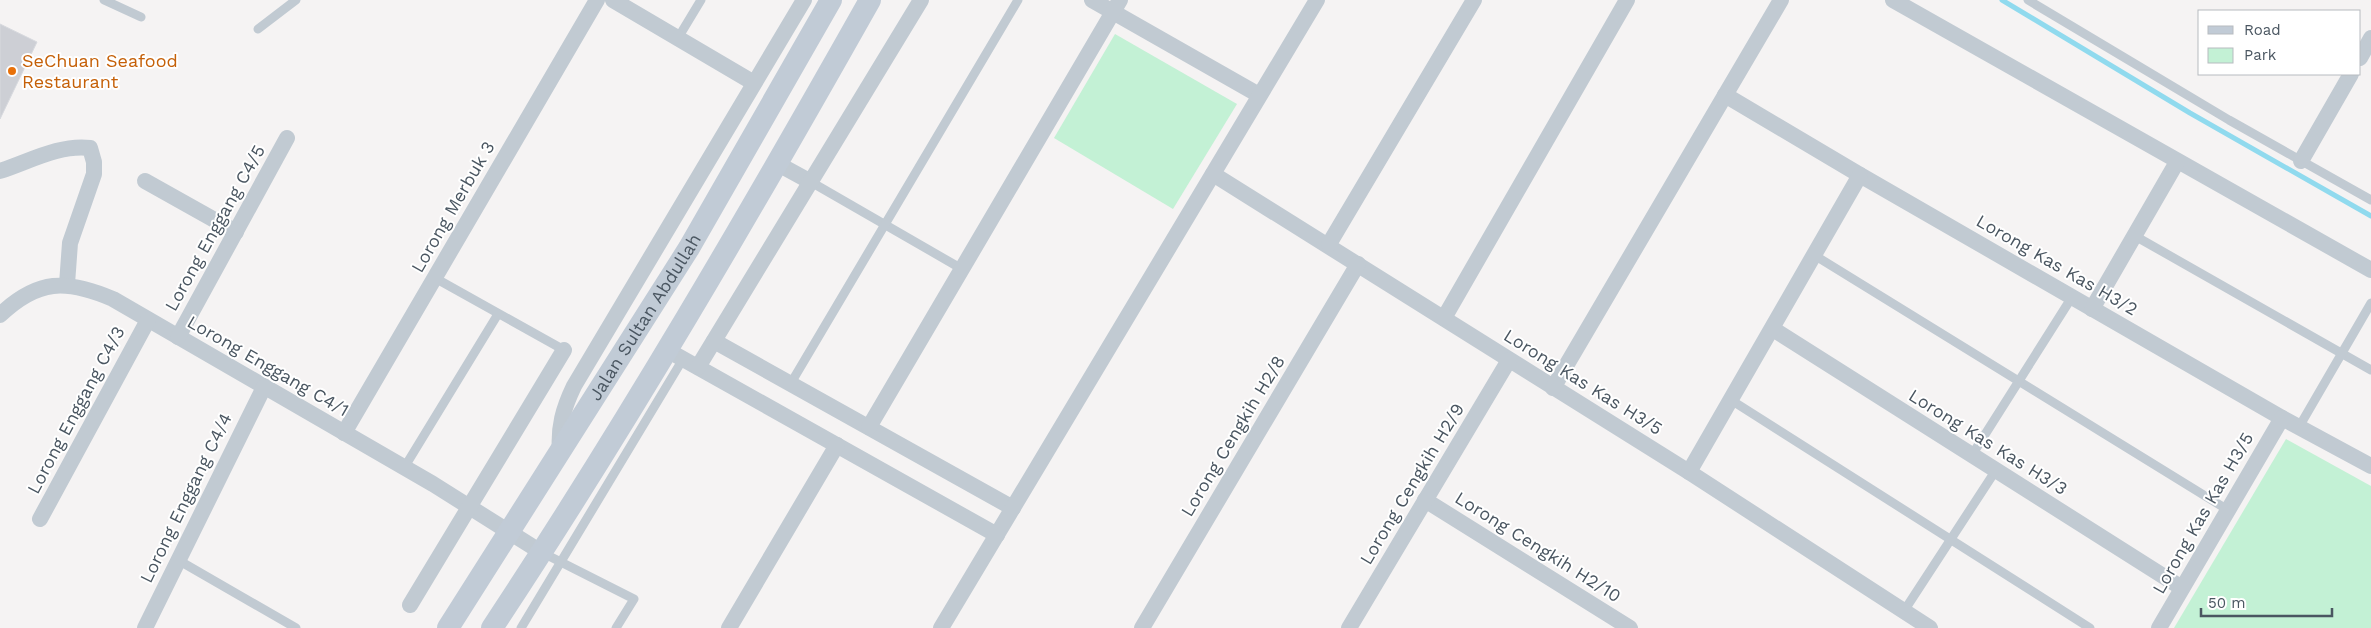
<svg xmlns="http://www.w3.org/2000/svg" width="2371" height="628" viewBox="0 0 2371 628" font-family="'Work Sans',sans-serif">
	<rect width="100%" height="100%" fill="#f5f3f3"/>
	<g fill="#c3f1d5">
		<polygon points="1115,34 1237,104 1173,209 1054,138"/>
		<polygon points="2286,439 2371,486 2371,628 2174,628"/>
	</g>
	<g fill="none" stroke-linecap="round" stroke-linejoin="round">
		<polyline stroke="#90daee" stroke-width="5" points="2002,0 2190,113 2371,216"/>
	</g>
	<polygon fill="#cdcfd5" stroke="#d7d9de" points="0,24 37,42 0,119"/>
	<g fill="none" stroke-linecap="round" stroke-linejoin="round">
		<g stroke="#c1cad2" stroke-width="9">
			<polyline points="104,0 141,17"/>
			<polyline points="2028,0 2229,120 2371,200"/>
			<polyline points="258,29 296,0"/>
			<polyline points="678,38 701,0"/>
			<polyline points="811,182 962,269"/>
			<polyline points="2135,236 2371,370"/>
			<polyline points="1814,255 2228,510"/>
			<polyline points="435,278 564,350"/>
			<polyline points="791,383 1018,0"/>
			<polyline points="1731,400 2090,628"/>
			<polyline points="2299,427 2371,303"/>
			<polyline points="1972,455 2072,297"/>
			<polyline points="404,468 498,314"/>
			<polyline points="541,552 634,599 616,628"/>
			<polyline points="178,560 296,628"/>
			<polyline points="1904,611 1996,470"/>
			<polyline points="521,628 683,359"/>
		</g>
		<g stroke="#c1cad2" stroke-width="16">
			<polyline points="613,0 754,83"/>
			<polyline points="1092,0 1259,95"/>
			<polyline points="1893,0 2371,270"/>
			<polyline points="2360,58 2371,38"/>
			<polyline points="1725,95 1860,175 2282,418 2371,466"/>
			<polyline points="2301,161 2351,74"/>
			<polyline points="778,164 811,182"/>
			<path d="M0,171C28,162 60,144 90,148L94,162V174L70,243L67,284"/>
			<polyline points="1213,174 1689,472 1930,628"/>
			<polyline points="145,181 236,232"/>
			<polyline points="1329,244 1474,0"/>
			<polyline points="2092,309 2177,162"/>
			<path d="M0,315C38,279 66,279 113,299L433,484L541,552"/>
			<polyline points="1444,318 1627,0"/>
			<polyline points="1773,329 2182,588"/>
			<polyline points="178,337 287,138"/>
			<polyline points="714,341 1013,508"/>
			<polyline points="667,350 997,535"/>
			<polyline points="698,367 921,0"/>
			<polyline points="1553,388 1781,0"/>
			<polyline points="869,427 1120,0"/>
			<polyline points="344,433 597,0"/>
			<path d="M560,452C558,427 563,409 574,386L804,0"/>
			<polyline points="1689,472 1860,175"/>
			<polyline points="1425,500 1630,628"/>
			<polyline points="40,519 148,320"/>
			<polyline points="410,605 564,350"/>
			<polyline points="145,628 264,387"/>
			<polyline points="729,628 837,445"/>
			<polyline points="941,628 1317,0"/>
			<polyline points="1142,628 1358,264"/>
			<polyline points="1349,628 1509,360"/>
			<polyline points="2159,628 2282,418"/>
		</g>
		<g stroke="#c1cbd6" stroke-width="22">
			<path id="s1" d="M448,628L689,248L831,0"/>
			<path d="M492,628C627,424 750,213 870,0"/>
		</g>
	</g>
	<circle fill="#e8710a" stroke="#fff" stroke-width="2" cx="12" cy="71" r="5"/>
	<g text-anchor="middle" stroke-width="4" stroke-linejoin="round" paint-order="stroke">
		<g font-size="18" fill="#c56008" stroke="#fff" text-anchor="start">
			<text x="22" y="67">SeChuan Seafood<tspan x="22" dy="21">Restaurant</tspan></text>
		</g>
		<g font-size="18" fill="#4a5661" stroke="#fff">
			<text transform="translate(453 207) rotate(-60)" y="6">Lorong Merbuk 3</text>
			<text transform="translate(215 228) rotate(-61)" y="6">Lorong Enggang C4/5</text>
			<text transform="translate(2057 265) rotate(30)" y="6">Lorong Kas Kas H3/2</text>
			<text dy="6" stroke="none"><textPath href="#s1" startOffset="368">Jalan Sultan Abdullah</textPath></text>
			<text transform="translate(268 366) rotate(30)" y="6">Lorong Enggang C4/1</text>
			<text transform="translate(1583 382) rotate(32)" y="6">Lorong Kas Kas H3/5</text>
			<text transform="translate(76 410) rotate(-62)" y="6">Lorong Enggang C4/3</text>
			<text transform="translate(1233 436) rotate(-59)" y="6">Lorong Cengkih H2/8</text>
			<text transform="translate(1988 442) rotate(32)" y="6">Lorong Kas Kas H3/3</text>
			<text transform="translate(1412 484) rotate(-59)" y="6">Lorong Cengkih H2/9</text>
			<text transform="translate(186 498) rotate(-64)" y="6">Lorong Enggang C4/4</text>
			<text transform="translate(2203 513) rotate(-60)" y="6">Lorong Kas Kas H3/5</text>
			<text transform="translate(1538 547) rotate(32)" y="6">Lorong Cengkih H2/10</text>
		</g>
	</g>
	<rect x="2198" y="10" width="162" height="65" fill="#ffffff" stroke="#b7bbc0"/>
	<rect x="2208" y="26" width="25" height="8" fill="#c1cbd6" stroke="#b7bbc0"/>
	<text x="2244" y="35" font-size="15" fill="#4a5661">Road</text>
	<rect x="2208" y="48" width="25" height="15" fill="#c3f1d5" stroke="#b7bbc0"/>
	<text x="2244" y="60" font-size="15" fill="#4a5661">Park</text>
	<path d="M2201 608v8h131v-8" fill="none" stroke="#4a5661" stroke-width="2.5"/>
	<text x="2208" y="608" font-size="15" fill="#4a5661" stroke="#ffffff" stroke-width="4" paint-order="stroke">50 m</text>
</svg>
